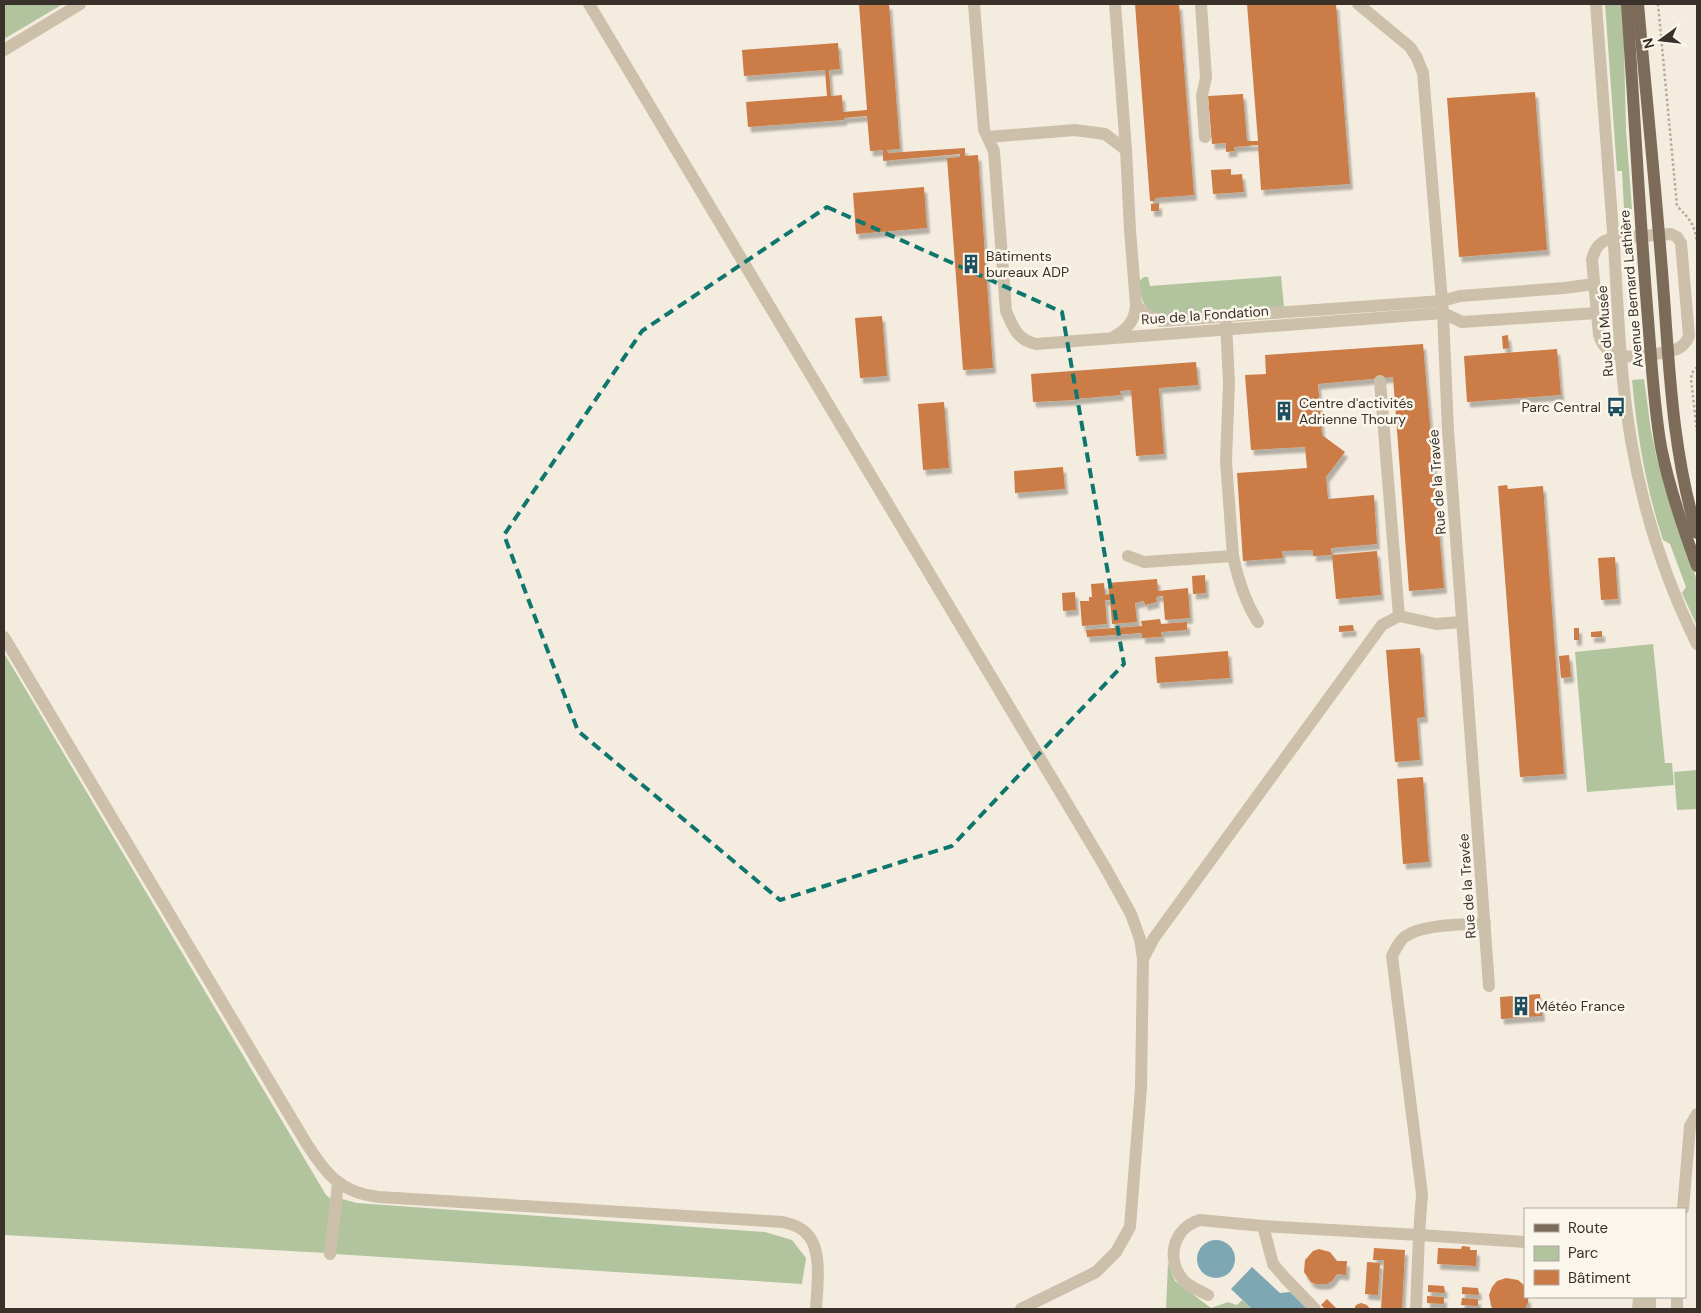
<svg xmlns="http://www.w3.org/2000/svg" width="1701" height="1313" viewBox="0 0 1701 1313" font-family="'DM Sans',sans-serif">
	<defs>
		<filter id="shadow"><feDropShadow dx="3" dy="5.5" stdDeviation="1" flood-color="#0004"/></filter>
	</defs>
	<rect width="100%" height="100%" fill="#f4eddf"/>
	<g fill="#b1c49e">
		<polygon points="4,4 63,4 4,39"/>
		<polygon points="1605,4 1623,4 1626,130 1632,209 1624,209 1622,171 1617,171"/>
		<path d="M1281,276L1284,307L1167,316C1142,312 1142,303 1139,281L1144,277H1148L1150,286Z"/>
		<path d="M1644,379L1651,431L1657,459L1697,581V626L1682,593L1686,587L1670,544L1663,540C1646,488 1637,435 1632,380Z"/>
		<polygon points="1653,644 1665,763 1672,763 1674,785 1587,792 1575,652"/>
		<polygon points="4,653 326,1195 331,1199 326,1253 4,1235"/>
		<polygon points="1697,770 1697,809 1677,810 1674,772"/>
		<polygon points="342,1199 357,1203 765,1232 792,1240 806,1258 802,1284 335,1254"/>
		<polygon points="1168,1263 1175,1281 1211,1308 1228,1302 1237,1305 1242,1300 1252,1309 1166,1309"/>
	</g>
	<g fill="#7ca7b3">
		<circle cx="1216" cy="1259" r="19"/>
		<polygon points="1252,1267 1280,1293 1290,1292 1308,1309 1252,1309 1231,1289"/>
	</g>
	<g fill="#cb7c46" filter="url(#shadow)">
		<polygon points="859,4 889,4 900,149 887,150 888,153 965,148 965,156 978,155 993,368 963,370 947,158 960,157 960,154 883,161 883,150 870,151 867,116 844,118 844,120 748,127 746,102 827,96 825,70 744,76 742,50 838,43 840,69 829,70 831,96 842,95 843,112 867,110"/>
		<polygon points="1135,4 1179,4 1194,195 1155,198 1155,201 1150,201"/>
		<polygon points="1247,4 1336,4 1350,184 1261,190 1258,145 1234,147 1235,151 1226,152 1226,143 1212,144 1208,96 1243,94 1247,141 1258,141"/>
		<polygon points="1535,92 1547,250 1459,257 1447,98"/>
		<polygon points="1231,169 1231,175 1242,174 1244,192 1213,194 1211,170"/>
		<polygon points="924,187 927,228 856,234 853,193"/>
		<polygon points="1159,203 1159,211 1151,211 1151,204"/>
		<polygon points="882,316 887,376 860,378 855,318"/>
		<polygon points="1508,335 1509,348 1503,349 1502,336"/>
		<polygon points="1423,344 1444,588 1409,591 1393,377 1318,384 1322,435 1345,452 1326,477 1328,499 1374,495 1377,544 1331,548 1332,555 1313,556 1313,550 1282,551 1283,558 1243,561 1237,473 1307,468 1305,447 1251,450 1245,375 1266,374 1265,355"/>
		<polygon points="1557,349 1561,395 1467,402 1464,356"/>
		<polygon points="1196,362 1198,385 1159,388 1164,454 1136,456 1131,390 1120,391 1121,395 1075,399 1075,400 1033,402 1031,374"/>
		<polygon points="944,402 949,468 923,470 918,404"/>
		<polygon points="1063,467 1065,489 1015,493 1014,471"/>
		<polygon points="1507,485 1508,489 1543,486 1564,774 1520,777 1498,486"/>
		<polygon points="1377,551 1381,595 1336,599 1332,555"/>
		<polygon points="1615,557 1618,599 1601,600 1598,558"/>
		<polygon points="1205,575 1206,593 1193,594 1192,576"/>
		<polygon points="1157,579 1158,591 1188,588 1190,618 1165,620 1163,596 1158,596 1156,598 1157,602 1145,605 1144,601 1135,603 1137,622 1112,624 1110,600 1105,600 1107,624 1082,626 1080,601 1089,601 1089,597 1092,597 1091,584 1104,583 1105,595 1109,594 1108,583"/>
		<polygon points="1075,592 1076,610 1063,611 1062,593"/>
		<polygon points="1160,619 1161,624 1187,622 1187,630 1161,632 1162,637 1142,638 1142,633 1087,637 1086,630 1142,626 1141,621"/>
		<polygon points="1353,625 1354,631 1339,632 1339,626"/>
		<rect x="1574" y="628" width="5" height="12"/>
		<polygon points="1602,631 1602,637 1591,637 1591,632"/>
		<polygon points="1420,648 1425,717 1417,718 1420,760 1395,762 1386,650"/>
		<polygon points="1228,651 1230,678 1157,683 1155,657"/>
		<polygon points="1569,655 1571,677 1561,678 1559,656"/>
		<polygon points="1423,777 1429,862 1403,864 1397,779"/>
		<polygon points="1540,994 1542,1016 1501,1019 1500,997"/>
		<polygon points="1462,1246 1470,1247 1470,1250 1477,1250 1476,1266 1437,1264 1438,1248 1461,1249"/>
		<polygon points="1374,1248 1405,1250 1402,1309 1381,1309 1384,1260 1373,1260"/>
		<polygon points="1319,1249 1330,1252 1337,1261 1347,1261 1346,1275 1337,1274 1332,1281 1327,1284 1316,1284 1311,1282 1304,1272 1305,1260 1313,1251"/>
		<polygon points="1367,1262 1380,1263 1378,1295 1365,1294"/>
		<polygon points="1506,1278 1518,1280 1525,1286 1525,1297 1528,1297 1528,1303 1525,1309 1493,1309 1491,1306 1489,1295 1492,1287 1497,1281"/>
		<polygon points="1428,1285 1444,1286 1445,1292 1444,1293 1428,1292"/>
		<polygon points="1462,1287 1478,1288 1479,1294 1478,1295 1462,1294"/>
		<polygon points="1427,1296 1444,1297 1444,1303 1443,1304 1427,1303"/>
		<polygon points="1462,1298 1478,1299 1478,1305 1477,1306 1461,1305"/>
		<polygon points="1327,1299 1336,1308 1335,1309 1325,1309 1321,1305"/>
		<polygon points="1361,1303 1367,1305 1370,1309 1354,1309 1356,1305"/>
	</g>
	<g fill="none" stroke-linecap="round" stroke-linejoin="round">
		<g stroke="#b9aa94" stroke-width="2.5" stroke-dasharray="2.5 2.5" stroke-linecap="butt">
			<path d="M1658,4L1677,206C1690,219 1695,225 1697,243"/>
			<polyline points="1697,367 1692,373 1691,379 1697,431"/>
		</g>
		<g stroke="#cdc0aa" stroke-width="12">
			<polyline points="589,4 1105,867 1131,914 1140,939 1143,959 1141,1088 1130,1227 1116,1252 1096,1272 1021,1309"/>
			<path d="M974,4L984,130L994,151L1006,311C1013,327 1017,340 1036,344L1443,313L1462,322L1597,313"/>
			<polyline points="1115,4 1126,150"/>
			<polyline points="1201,4 1206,78 1202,95 1205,137"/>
			<polyline points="1358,4 1410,47 1417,58 1423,73 1443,313 1448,430 1489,986"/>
			<path d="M1596,4C1602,84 1608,164 1614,245C1618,310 1620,376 1631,440C1643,511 1665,579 1697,644"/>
			<polyline points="4,50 80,4"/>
			<polyline points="988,137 1075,130 1105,134 1126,150 1130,230 1136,305 1144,313 1161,321 1442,301 1460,296 1564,288 1594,284"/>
			<path d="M1671,234L1677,237L1681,243L1689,336C1687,341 1684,345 1679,348C1670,353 1631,358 1621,356C1609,353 1602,346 1599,335L1592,260C1595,247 1600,241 1613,238Z"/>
			<path d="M1115,336C1128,329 1135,320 1136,305"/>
			<polyline points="1380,381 1399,616"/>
			<polyline points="1128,556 1144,562 1233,556 1226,461 1229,383 1226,322"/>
			<path d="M1233,556C1238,579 1245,602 1258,622"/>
			<path d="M4,637L305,1141C325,1173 340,1193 379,1197L783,1222C792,1224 801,1227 807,1234C823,1250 817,1288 816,1309"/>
			<polyline points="1143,959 1154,938 1382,625 1399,616 1436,624 1462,622"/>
			<polyline points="1683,1209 1690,1126 1697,1114"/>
			<polyline points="1263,1226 1273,1264 1286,1279 1315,1309"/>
			<polyline points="330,1254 338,1183"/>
			<path d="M1208,1295C1200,1291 1190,1287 1184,1281C1165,1259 1173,1228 1200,1220L1263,1226L1419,1235L1422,1194L1392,956C1396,949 1399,940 1406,936C1424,924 1463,925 1485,923"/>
			<polyline points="1416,1309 1419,1235 1525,1242"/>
			<polyline points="1638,1309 1639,1297"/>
			<polyline points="1650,1309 1650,1297"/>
			<polyline points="1677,1309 1677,1297"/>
		</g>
		<g stroke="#7d6b5a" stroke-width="12">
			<path d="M1627,4C1634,105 1639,206 1647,307C1651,353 1653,401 1661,447C1669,488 1683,528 1697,566"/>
			<path d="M1638,4C1646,93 1655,182 1662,271C1669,358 1671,449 1697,533"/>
		</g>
	</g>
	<path fill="none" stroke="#0f766e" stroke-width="4" stroke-dasharray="10 6" stroke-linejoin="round" d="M827,207L1062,312L1124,664L952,846L780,900L578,731L504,535L642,331Z"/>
	<defs>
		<symbol id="building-bare" viewBox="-9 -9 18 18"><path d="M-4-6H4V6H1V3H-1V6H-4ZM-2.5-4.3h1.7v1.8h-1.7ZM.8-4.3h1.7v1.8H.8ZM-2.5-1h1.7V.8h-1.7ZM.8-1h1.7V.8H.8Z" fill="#1d4f5e" stroke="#fbf6ec" stroke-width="2.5" paint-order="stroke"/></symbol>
		<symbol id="bus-bare" viewBox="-9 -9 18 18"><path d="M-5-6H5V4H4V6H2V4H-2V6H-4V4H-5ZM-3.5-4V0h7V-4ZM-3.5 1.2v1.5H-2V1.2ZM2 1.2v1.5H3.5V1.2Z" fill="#1d4f5e" stroke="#fbf6ec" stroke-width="2.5" paint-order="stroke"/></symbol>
	</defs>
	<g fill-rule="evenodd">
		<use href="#building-bare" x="957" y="250" width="28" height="28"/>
		<use href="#bus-bare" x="1602" y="393" width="28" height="28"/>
		<use href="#building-bare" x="1270" y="397" width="28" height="28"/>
		<use href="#building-bare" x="1507" y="992" width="28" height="28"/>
	</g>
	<g text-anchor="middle" stroke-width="5" stroke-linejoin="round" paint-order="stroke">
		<g font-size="14" fill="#3a312a" stroke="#fbf6ec" text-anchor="start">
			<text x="986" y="261">Bâtiments<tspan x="986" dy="16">bureaux ADP</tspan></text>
			<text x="1299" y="408">Centre d'activités<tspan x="1299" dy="16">Adrienne Thoury</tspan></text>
			<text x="1601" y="412" text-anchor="end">Parc Central</text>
			<text x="1536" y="1011">Météo France</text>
		</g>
		<g font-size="14" fill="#3a312a" stroke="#fbf6ec">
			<text transform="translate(1631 289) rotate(-95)" y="5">Avenue Bernard Lathière</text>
			<text transform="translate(1205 315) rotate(-4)" y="5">Rue de la Fondation</text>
			<text transform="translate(1605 331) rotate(-94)" y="5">Rue du Musée</text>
			<text transform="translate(1437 482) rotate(-94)" y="5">Rue de la Travée</text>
			<text transform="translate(1467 886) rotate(-94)" y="5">Rue de la Travée</text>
		</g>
	</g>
	<rect width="1701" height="1313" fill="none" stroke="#3a312a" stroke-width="10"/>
	<rect x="1524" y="1208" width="162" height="90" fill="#fbf6ec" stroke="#aea79e"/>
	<rect x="1534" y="1224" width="25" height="8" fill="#7d6b5a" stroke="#aea79e"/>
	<text x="1568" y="1233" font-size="15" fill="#3a312a">Route</text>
	<rect x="1534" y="1246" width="25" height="15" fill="#b1c49e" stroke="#aea79e"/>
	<text x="1568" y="1258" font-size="15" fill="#3a312a">Parc</text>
	<rect x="1534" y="1270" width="25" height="15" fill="#cb7c46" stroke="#aea79e"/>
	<text x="1568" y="1283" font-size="15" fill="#3a312a">Bâtiment</text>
	<g transform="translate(1661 40) rotate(255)" stroke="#fbf6ec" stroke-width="4" paint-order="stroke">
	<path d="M0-4L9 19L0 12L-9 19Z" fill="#3a312a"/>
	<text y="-8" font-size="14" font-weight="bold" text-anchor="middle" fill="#3a312a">N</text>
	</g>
</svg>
